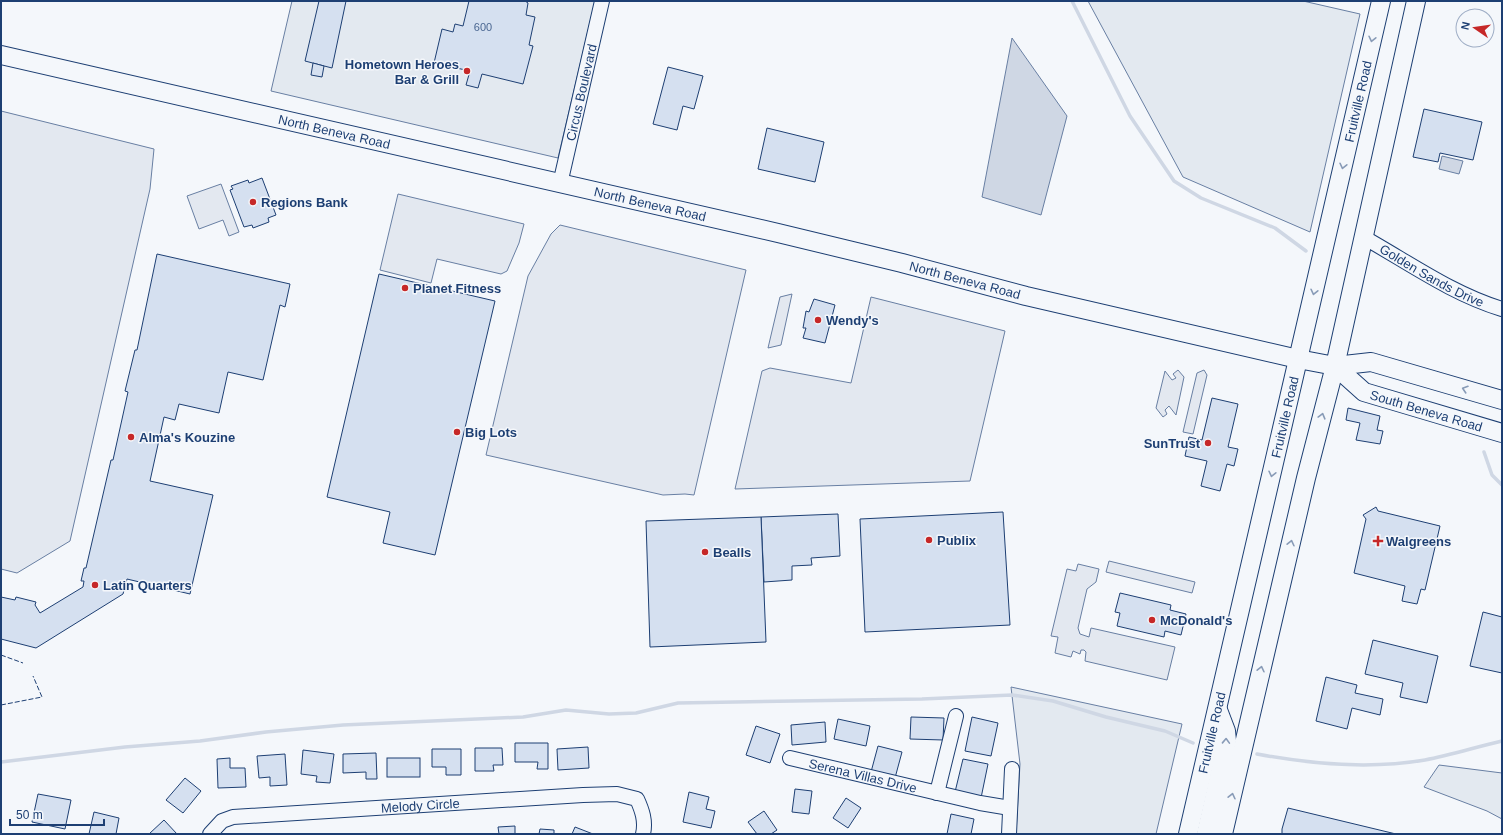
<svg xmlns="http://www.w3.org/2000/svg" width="1503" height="835" viewBox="0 0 1503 835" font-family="Helvetica,sans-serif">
	<rect width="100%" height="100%" fill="#f4f7fb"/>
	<g fill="#e3e9f0" stroke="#687fa3">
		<polygon points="292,1 595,1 558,158 271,91"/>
		<polygon points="1088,1 1303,1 1360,14 1310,232 1183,177"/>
		<polygon points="1011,687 1182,724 1156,834 1016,834 1020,764"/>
		<polygon points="1439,765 1502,773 1502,819 1487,811 1424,787"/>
	</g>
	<g fill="#e3e8f0" stroke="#687fa3">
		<polygon points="1,111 154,149 150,189 70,541 17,573 1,569"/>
		<polygon points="221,184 239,232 229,236 223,220 199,229 187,196"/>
		<polygon points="398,194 524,224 519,243 507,271 501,274 437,259 431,283 380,270"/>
		<polygon points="560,225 746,270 694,495 685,494 663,495 486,455 528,276 551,234"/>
		<polygon points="792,294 781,345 768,348 780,297"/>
		<polygon points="871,297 1005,331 970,481 735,489 762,371 770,368 851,383"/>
		<polygon points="1178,370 1184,377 1176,415 1169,406 1165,410 1167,414 1163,417 1156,408 1165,371 1172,380 1176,378 1173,374"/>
		<polygon points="1204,370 1207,375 1193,434 1183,432 1197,373"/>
		<polygon points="1109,561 1195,582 1192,593 1106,572"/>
		<polygon points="1078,564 1099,569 1096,582 1087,589 1078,628 1080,634 1089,637 1091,628 1175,647 1167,680 1085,661 1086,652 1084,650 1081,650 1080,654 1073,651 1071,657 1055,653 1058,637 1051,636 1067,569 1076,571"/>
	</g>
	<g fill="#cfd7e4" stroke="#687fa3">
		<polygon points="1012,38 1067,116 1041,215 982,197"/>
		<polygon points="1442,156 1463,161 1459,174 1439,169"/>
	</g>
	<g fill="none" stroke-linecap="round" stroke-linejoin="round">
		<g stroke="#cfd7e4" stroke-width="3.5">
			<polyline points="1072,1 1130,116 1174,181 1201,198 1275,228 1306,251"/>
			<polyline points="1484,452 1492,475 1502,485"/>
			<path d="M1257,754C1310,764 1372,769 1425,760C1451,755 1476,747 1502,741"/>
			<polyline points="1,762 125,747 200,741 266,732 343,725 523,717 566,710 609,714 636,713 678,703 922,699 1012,695 1053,701 1106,717 1165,731 1193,743"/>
		</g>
	</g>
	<g fill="#d5e0f0" stroke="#1d3f73">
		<polygon points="319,1 346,1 332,68 305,61"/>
		<polygon points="469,1 525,1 528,3 526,15 535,17 529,45 533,46 523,84 482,74 478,88 466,85 470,71 434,63 442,29 453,32 455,24 463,26"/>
		<polygon points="313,63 324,66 322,77 311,75"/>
		<polygon points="668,67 703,76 694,109 683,106 677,130 653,124"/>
		<polygon points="1424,109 1482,122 1473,160 1440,153 1438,162 1413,157"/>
		<polygon points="767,128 824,142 815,182 758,169"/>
		<polygon points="262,178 276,215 268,218 269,222 253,228 252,225 244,227 230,190 233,189 231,186 248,180 249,183"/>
		<polygon points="157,254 290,284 285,307 280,305 263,380 228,372 219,413 179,404 175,420 164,417 150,481 213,495 190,594 127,579 123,594 36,648 1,639 1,597 15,600 16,597 36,602 35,605 40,613 83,587 84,581 81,581 84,568 86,568 111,460 113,460 128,392 125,391 135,350 137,350"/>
		<polygon points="379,274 495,301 435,555 383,543 390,512 327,497"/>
		<polygon points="814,299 835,305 825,343 803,338 806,328 803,328 806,311 809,312"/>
		<polygon points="1212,398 1238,404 1228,447 1238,449 1234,466 1227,464 1220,491 1201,486 1207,461 1185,456 1189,437 1202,440"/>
		<polygon points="1348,408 1380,416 1377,430 1383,431 1380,444 1356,440 1360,423 1346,420"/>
		<polygon points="1376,507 1378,511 1440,526 1425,590 1421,589 1417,604 1402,601 1405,586 1354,573 1366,519 1363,515"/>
		<polygon points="1003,512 1010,625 865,632 860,519"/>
		<polygon points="838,514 840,556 811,558 812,565 792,566 792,580 764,582 761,517"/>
		<polygon points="761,517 766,642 650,647 646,521"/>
		<polygon points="1120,593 1171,605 1170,610 1186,614 1181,635 1165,631 1164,637 1117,626 1120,613 1115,612"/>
		<polygon points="1483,612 1502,617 1502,673 1470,666"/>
		<polygon points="1373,640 1438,656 1427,703 1400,697 1403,683 1365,674"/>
		<polygon points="1326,677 1357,685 1355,693 1383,699 1380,715 1352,708 1347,729 1316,721"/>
		<polygon points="911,717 944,718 943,740 910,739"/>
		<polygon points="972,717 998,723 991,756 965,751"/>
		<polygon points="838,719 870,726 866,746 834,739"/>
		<polygon points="825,722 826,742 792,745 791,725"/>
		<polygon points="756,726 780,734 770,763 746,755"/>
		<polygon points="515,743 548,743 548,769 537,769 538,762 515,762"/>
		<polygon points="878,746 902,752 895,778 871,772"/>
		<polygon points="588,747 589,768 558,770 557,749"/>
		<polygon points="475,748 502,748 503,765 493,765 494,771 475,771"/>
		<polygon points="432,749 461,749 461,775 446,775 446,767 432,767"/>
		<polygon points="303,750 334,754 330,783 316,782 317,776 301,774"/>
		<polygon points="376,753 377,779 366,779 366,772 343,773 343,754"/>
		<polygon points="285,754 287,785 270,786 270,777 259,778 257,756"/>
		<polygon points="230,758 230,768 245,768 246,787 218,788 217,759"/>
		<rect x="387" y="758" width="33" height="19"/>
		<polygon points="963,759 988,764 981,798 955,792"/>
		<polygon points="185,778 201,791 183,813 166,800"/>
		<polygon points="795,789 812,791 809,814 792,812"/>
		<polygon points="689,792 709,797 706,809 715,811 711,828 683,822"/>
		<polygon points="38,794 71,800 65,829 32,822"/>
		<polygon points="846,798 861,808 848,828 833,818"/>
		<polygon points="1288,808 1396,834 1282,834 1282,829"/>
		<polygon points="764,811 777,830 771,834 757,834 748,822"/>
		<polygon points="94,812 119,818 116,834 89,834"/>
		<polygon points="951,814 974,819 971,834 947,834"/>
		<polygon points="164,820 177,834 149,834"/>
		<polygon points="515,826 515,834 499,834 498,827"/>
		<polygon points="575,827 593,834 572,834"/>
		<polygon points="540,829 554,830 554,834 539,834"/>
	</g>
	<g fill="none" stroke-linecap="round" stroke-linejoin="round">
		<defs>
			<g id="minor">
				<path id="s1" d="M560,184L602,1"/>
				<path id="s2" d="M1363,237C1408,262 1452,294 1502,309"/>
				<path id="s3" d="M790,758L980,803L1010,808"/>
				<polyline points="937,793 956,716"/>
				<path id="s4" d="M210,834L222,821L233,817L583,795L617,794L637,799C642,810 646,821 643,834"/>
				<polyline points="1009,834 1012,769"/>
			</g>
			<g id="major">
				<path id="s5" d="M1,55L778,233L902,263L1026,296L1298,359L1335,366L1371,362L1502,400"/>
				<path id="s6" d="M1335,366L1364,392L1502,433"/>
				<path id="s7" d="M1188,834L1381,1"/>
				<polyline points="1206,834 1227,741 1226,731 1218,710"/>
				<polyline points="1223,834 1306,478 1335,366 1416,1"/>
			</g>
		</defs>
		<use href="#minor" stroke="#1d3f73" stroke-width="16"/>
		<use href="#major" stroke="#1d3f73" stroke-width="20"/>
		<use href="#minor" stroke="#f4f7fb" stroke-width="14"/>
		<use href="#major" stroke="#f4f7fb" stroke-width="18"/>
		<g stroke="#1d3f73" stroke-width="1" stroke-dasharray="5 2" stroke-linecap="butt">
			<polyline points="1,655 23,663"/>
			<polyline points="1,705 42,697 33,676"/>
		</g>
	</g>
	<defs><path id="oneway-chevron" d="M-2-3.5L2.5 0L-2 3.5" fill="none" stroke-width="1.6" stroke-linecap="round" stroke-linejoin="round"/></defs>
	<g stroke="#889bb7">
		<use href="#oneway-chevron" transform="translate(1372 39) rotate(103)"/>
		<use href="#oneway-chevron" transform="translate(1343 166) rotate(103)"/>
		<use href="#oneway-chevron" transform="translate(1314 292) rotate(103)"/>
		<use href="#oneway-chevron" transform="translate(1465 389) rotate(-162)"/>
		<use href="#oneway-chevron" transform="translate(1322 416) rotate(-75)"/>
		<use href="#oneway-chevron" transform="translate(1272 474) rotate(103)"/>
		<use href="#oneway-chevron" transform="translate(1291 543) rotate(-77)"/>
		<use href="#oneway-chevron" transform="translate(1261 669) rotate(-77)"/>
		<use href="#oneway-chevron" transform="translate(1226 741) rotate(-88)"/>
		<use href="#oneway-chevron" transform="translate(1232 796) rotate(-77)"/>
	</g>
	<g fill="#c62828" stroke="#f4f7fb" stroke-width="1.5">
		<circle cx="467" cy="71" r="4"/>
		<circle cx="253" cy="202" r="4"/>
		<circle cx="405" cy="288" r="4"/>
		<circle cx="818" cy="320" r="4"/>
		<circle cx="457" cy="432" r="4"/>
		<circle cx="131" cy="437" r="4"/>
		<circle cx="1208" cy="443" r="4"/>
		<circle cx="929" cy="540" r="4"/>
		<path d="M1376 535h4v4h4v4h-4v4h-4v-4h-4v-4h4z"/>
		<circle cx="705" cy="552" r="4"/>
		<circle cx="95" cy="585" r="4"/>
		<circle cx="1152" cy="620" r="4"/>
	</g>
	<g text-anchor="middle" stroke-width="3" stroke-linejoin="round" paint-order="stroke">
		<g font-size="11" fill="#4b6792">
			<text x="483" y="31">600</text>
		</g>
		<g font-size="13" font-weight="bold" fill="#1d3f73" stroke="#f4f7fb" text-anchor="start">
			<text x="459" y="69" text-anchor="end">Hometown Heroes<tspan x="459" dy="15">Bar &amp; Grill</tspan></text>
			<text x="261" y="207">Regions Bank</text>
			<text x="413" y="293">Planet Fitness</text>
			<text x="826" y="325">Wendy's</text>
			<text x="465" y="437">Big Lots</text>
			<text x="139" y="442">Alma's Kouzine</text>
			<text x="1200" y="448" text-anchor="end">SunTrust</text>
			<text x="937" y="545">Publix</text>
			<text x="1386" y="546">Walgreens</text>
			<text x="713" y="557">Bealls</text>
			<text x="103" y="590">Latin Quarters</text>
			<text x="1160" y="625">McDonald's</text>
		</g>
		<g font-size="13" fill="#1d3f73" stroke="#f4f7fb">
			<text dy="5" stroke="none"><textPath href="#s1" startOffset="94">Circus Boulevard</textPath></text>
			<text dy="5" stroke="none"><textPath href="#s7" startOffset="752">Fruitville Road</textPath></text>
			<text dy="5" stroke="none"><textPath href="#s5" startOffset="342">North Beneva Road</textPath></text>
			<text dy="5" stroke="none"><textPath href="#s5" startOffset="666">North Beneva Road</textPath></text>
			<text dy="5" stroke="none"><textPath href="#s2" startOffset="79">Golden Sands Drive</textPath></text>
			<text dy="5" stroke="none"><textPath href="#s5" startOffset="990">North Beneva Road</textPath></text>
			<text dy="5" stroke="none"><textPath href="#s6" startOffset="104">South Beneva Road</textPath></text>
			<text dy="5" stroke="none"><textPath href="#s7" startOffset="428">Fruitville Road</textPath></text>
			<text dy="5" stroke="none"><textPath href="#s7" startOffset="104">Fruitville Road</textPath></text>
			<text dy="5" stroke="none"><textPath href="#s3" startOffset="75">Serena Villas Drive</textPath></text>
			<text dy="5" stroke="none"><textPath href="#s4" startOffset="217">Melody Circle</textPath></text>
		</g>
	</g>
	<rect width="1503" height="835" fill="none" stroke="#1d3f73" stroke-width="4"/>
	<g transform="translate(1475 28) rotate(283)"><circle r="19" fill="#f4f7fb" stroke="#9eadc5"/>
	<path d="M0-3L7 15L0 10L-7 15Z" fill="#c62828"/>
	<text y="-6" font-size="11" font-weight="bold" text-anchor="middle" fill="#1d3f73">N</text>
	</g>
	<path d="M10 819v6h94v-6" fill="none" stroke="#1d3f73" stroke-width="2"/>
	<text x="16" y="819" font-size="12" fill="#1d3f73" stroke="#f4f7fb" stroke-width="3" paint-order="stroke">50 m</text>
</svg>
